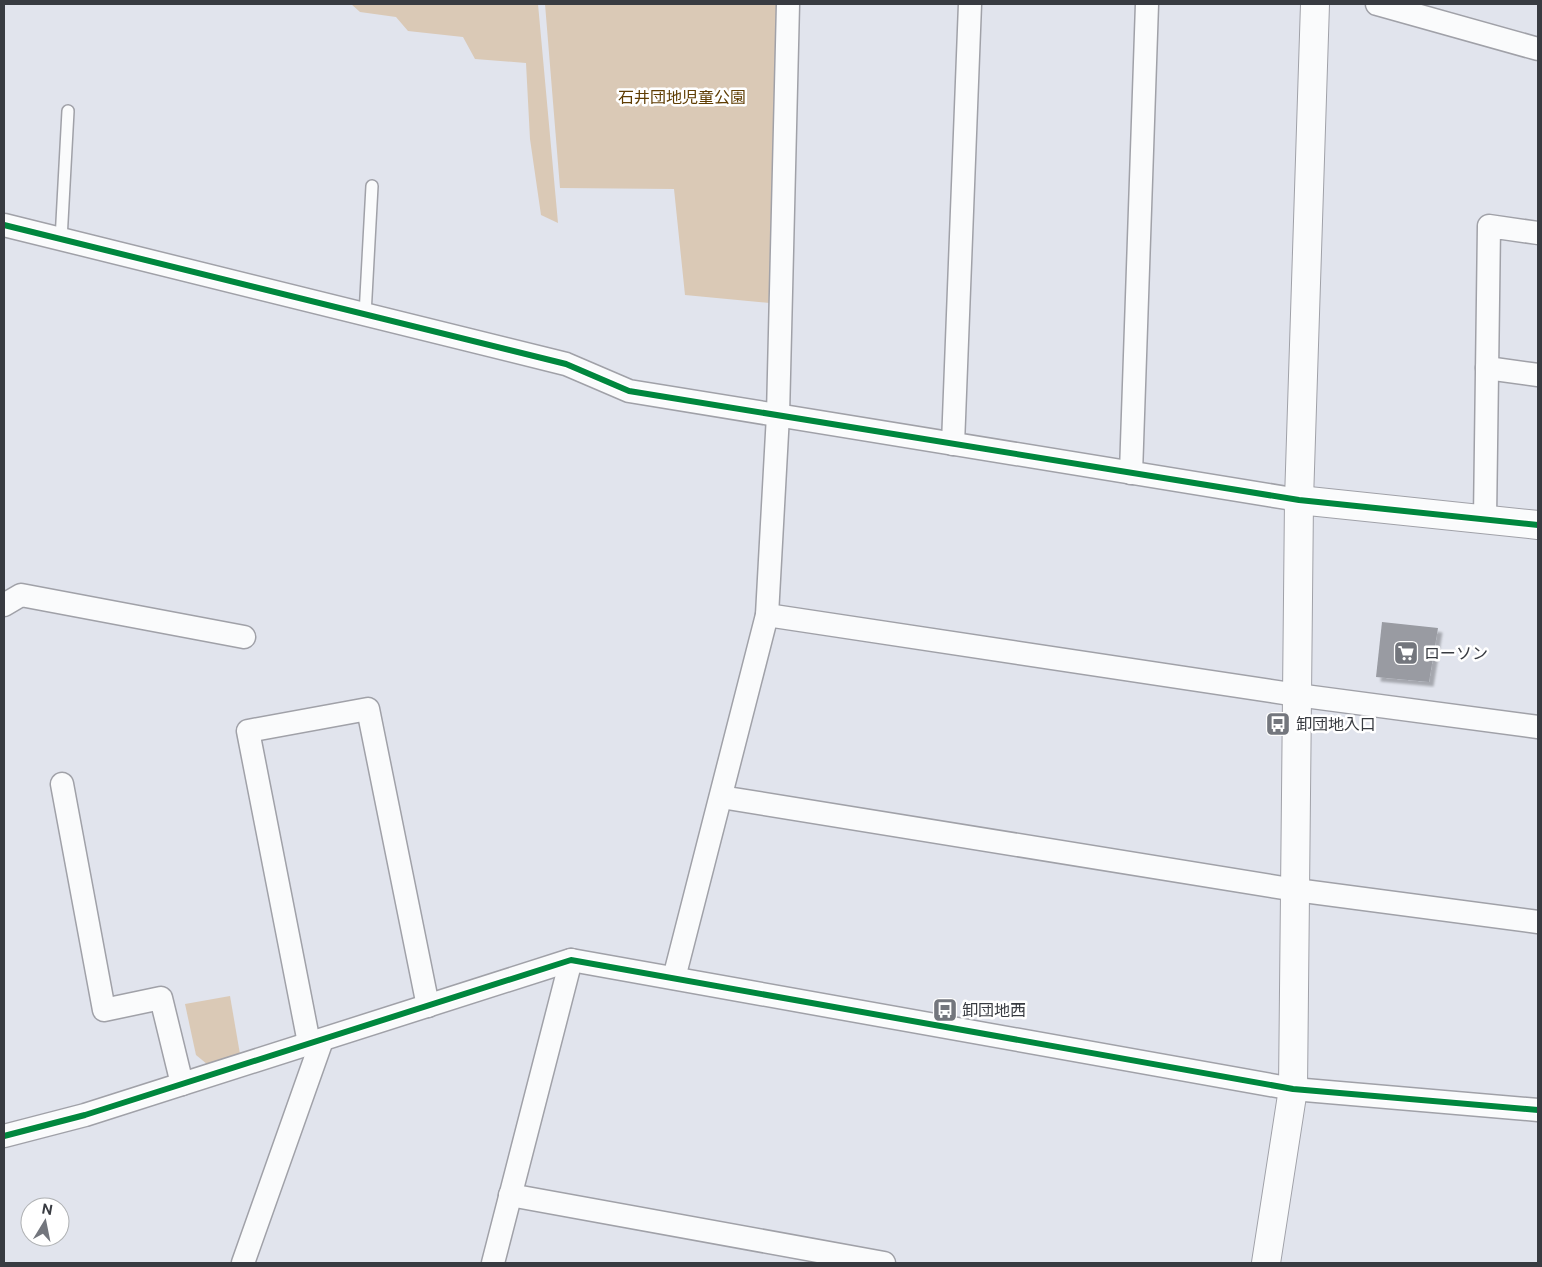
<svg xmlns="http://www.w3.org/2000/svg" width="1542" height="1267" viewBox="0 0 1542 1267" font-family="'Public Sans','Noto Sans JP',sans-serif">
	<defs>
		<filter id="shadow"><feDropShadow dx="4.5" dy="4.5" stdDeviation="1" flood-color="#0004"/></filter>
	</defs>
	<rect width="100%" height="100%" fill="#e1e4ed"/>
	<g fill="#dac9b6">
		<polygon points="351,4 538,4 558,223 541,215 530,139 526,63 475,59 463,37 408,31 396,17 360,12"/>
		<polygon points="545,4 778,4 770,303 685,295 674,189 560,188"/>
		<polygon points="230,996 241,1060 213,1069 196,1055 185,1004"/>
	</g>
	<polygon fill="#999ba2" filter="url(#shadow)" points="1382,622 1438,628 1429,682 1376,677"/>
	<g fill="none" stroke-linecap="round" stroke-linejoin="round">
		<defs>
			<g id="service">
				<polyline points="61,240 68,111"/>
				<polyline points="365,315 372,186"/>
			</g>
			<g id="minor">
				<polyline points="1377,4 1538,49"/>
				<polyline points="4,225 566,364 629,391 1299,500"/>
				<polyline points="1487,368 1538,375"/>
				<polyline points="953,444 970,4"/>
				<polyline points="1131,473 1147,4"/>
				<polyline points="1485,519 1489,226 1538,233"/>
				<polyline points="4,605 21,595 244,637"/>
				<polyline points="767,615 1297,695 1538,727"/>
				<polyline points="62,784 104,1010 161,998 182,1084"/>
				<polyline points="721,797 1296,890 1538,922"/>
				<polyline points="674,978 767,615 778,415 788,4"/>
				<polyline points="309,1043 248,731 368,709 428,1006"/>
				<polyline points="4,1136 85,1115 571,960 1293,1089 1538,1110"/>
				<polyline points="510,1195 884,1263"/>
				<polyline points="243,1263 322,1040"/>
				<polyline points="493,1263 571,960"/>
			</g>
			<g id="tertiary">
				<polyline points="1299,500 1538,525"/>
				<polyline points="1266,1263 1293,1089 1299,500 1315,4"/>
			</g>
		</defs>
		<use href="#service" stroke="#a0a1a8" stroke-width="14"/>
		<use href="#minor" stroke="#a0a1a8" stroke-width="25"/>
		<use href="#tertiary" stroke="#a0a1a8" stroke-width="30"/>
		<use href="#service" stroke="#fafbfc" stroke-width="11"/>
		<use href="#minor" stroke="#fafbfc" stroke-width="22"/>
		<use href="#tertiary" stroke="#fafbfc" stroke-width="28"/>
		<defs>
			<g id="cycleway">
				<polyline points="4,225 566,364 629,391 1299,500 1538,525"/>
				<polyline points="4,1136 85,1115 571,960 1293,1089 1538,1110"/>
			</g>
		</defs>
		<use href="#cycleway" stroke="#fff" stroke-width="9"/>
		<use href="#cycleway" stroke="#00873e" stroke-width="6"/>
	</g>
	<defs>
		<symbol id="supermarket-square" viewBox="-11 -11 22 22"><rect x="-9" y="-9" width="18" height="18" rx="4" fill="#73767d" stroke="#fff"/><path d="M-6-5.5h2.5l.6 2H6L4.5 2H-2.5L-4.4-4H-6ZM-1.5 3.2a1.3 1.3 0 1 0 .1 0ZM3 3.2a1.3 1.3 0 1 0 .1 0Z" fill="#fff"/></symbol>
		<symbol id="bus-square" viewBox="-11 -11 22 22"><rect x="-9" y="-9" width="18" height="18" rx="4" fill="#73767d" stroke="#fff"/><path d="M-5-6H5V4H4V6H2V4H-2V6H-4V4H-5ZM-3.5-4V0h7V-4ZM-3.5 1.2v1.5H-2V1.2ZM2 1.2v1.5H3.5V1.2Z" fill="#fff"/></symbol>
	</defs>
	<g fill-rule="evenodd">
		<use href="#supermarket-square" x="1392" y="639" width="28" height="28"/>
		<use href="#bus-square" x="1264" y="710" width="28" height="28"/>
		<use href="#bus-square" x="931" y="996" width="28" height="28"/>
	</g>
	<g text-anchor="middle" stroke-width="5" stroke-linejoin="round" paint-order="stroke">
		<g font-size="16" fill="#5f3d03" stroke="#fff">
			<text x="682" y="103">石井団地児童公園</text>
		</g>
		<g font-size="16" fill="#383b41" stroke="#fff" text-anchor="start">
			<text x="1424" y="659">ローソン</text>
			<text x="1296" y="730">卸団地入口</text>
			<text x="962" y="1016">卸団地西</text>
		</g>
	</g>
	<rect width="1542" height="1267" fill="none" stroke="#383b41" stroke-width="10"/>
	<g transform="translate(45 1222) rotate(10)"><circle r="24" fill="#ffffff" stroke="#afb1b3"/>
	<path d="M0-4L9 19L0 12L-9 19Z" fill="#73767d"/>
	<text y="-8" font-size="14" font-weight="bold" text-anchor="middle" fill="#383b41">N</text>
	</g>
</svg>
